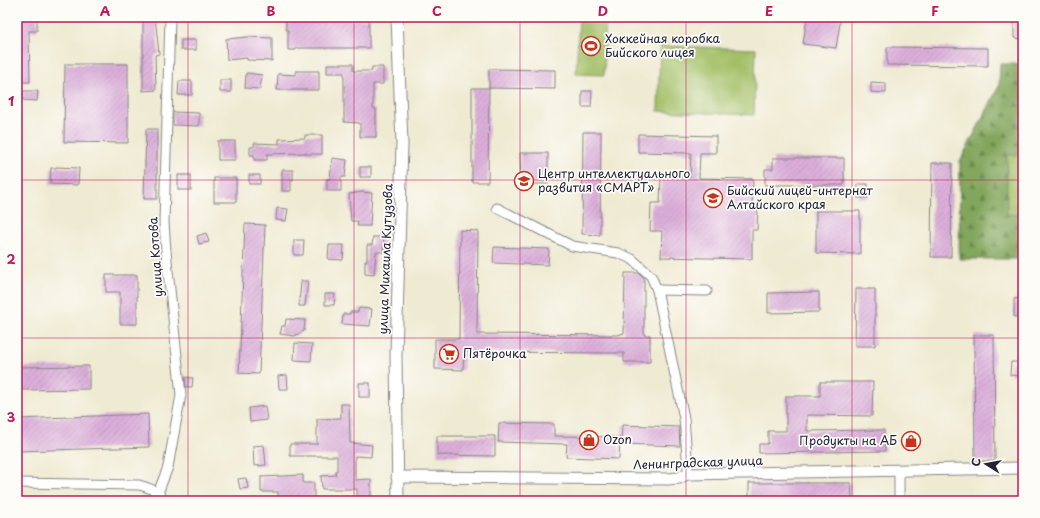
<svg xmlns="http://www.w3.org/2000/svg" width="1040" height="518" viewBox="0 0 1040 518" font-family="'Playpen Sans',sans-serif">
	<defs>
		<pattern id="forest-firs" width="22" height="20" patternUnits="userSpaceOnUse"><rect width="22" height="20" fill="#82a65b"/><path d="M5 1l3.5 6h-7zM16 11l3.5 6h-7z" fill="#6a874c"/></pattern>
		<pattern id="building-hatch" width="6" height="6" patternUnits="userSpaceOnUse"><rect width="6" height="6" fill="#dbafda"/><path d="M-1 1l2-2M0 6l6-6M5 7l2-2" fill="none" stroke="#bc96bc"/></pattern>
	</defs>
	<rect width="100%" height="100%" fill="#fdfcf7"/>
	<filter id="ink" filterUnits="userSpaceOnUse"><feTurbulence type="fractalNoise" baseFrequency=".025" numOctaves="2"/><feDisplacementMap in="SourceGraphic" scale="8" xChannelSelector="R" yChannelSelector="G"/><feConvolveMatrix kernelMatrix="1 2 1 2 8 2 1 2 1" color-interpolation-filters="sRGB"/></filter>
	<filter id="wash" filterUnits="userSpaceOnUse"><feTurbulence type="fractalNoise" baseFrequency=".012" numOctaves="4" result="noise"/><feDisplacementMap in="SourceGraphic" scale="16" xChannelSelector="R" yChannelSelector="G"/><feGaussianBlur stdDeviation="0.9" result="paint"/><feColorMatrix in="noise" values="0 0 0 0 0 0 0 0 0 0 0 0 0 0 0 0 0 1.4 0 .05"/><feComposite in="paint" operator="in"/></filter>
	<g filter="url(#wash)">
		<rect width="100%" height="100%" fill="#efead2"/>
		<polygon fill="url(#forest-firs)" stroke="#52644b" points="1000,64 1023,64 1023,259 959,259 960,161 999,86"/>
		<g fill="#a3bf66" stroke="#627050">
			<polygon points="579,17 606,17 604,75 576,74"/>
			<polygon points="660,46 756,49 754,115 658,111"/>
			<polygon points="1007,155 1023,155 1023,215 1007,214"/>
		</g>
		<g id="blocks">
			<g fill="url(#building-hatch)">
				<polygon points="17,17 37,18 37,31 29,31 30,82 18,82"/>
				<polygon points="143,17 155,17 159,54 155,55 156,90 143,91"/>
				<polygon points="286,17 302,17 302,20 369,19 369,48 296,48 296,50 288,50 288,30 286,30"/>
				<polygon points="807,17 841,17 836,48 803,44"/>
				<polygon points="1014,18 1023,18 1023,39 1014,38"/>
				<polygon points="248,37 272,38 272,61 247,60 247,58 227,60 226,39"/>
				<rect x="181" y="40" width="15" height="10"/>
				<polygon points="887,47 988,48 988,66 887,65"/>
				<polygon points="65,64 128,64 128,143 64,142"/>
				<polygon points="327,64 353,64 353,71 372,71 372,67 383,67 383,84 373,84 373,109 376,109 376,137 360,137 360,123 344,122 344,73 327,73"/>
				<polygon points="489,69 555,70 555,89 489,88"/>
				<polygon points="296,71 319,71 319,90 277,90 278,74 296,75"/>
				<polygon points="246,73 262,75 260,89 245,88"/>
				<rect x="220" y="80" width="11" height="12"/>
				<polygon points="179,81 192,81 192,95 178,95"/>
				<polygon points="871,82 886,83 886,93 871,92"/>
				<polygon points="472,88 489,88 488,182 472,182"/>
				<polygon points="23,91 38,91 37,101 23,100"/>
				<polygon points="582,91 592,91 591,107 582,107"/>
				<polygon points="173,112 199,113 199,126 173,125"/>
				<polygon points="146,129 157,129 157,199 144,199"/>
				<polygon points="583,132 601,132 600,235 582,234"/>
				<polygon points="638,134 716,136 716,153 700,153 699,178 753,179 752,208 758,208 757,230 752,230 752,259 661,257 662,231 650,231 651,203 660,203 661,176 690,177 691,153 638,152"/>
				<polygon points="305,135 322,135 322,154 306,154 306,153 267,154 267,160 254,160 254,155 250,155 250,147 254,147 254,143 279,144 279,139 305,138"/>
				<rect x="218" y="141" width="17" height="19"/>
				<polygon points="520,153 548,153 548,184 521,184"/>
				<polygon points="332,158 347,160 345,177 341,177 341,191 327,191 327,179 330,179"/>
				<polygon points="773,158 844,158 844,185 765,185 765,169 773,169"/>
				<polygon points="932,163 952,163 951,257 931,257"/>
				<polygon points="56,167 79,168 78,185 50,184 51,168 56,168"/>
				<rect x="360" y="167" width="11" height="10"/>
				<polygon points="282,170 293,170 293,180 291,180 291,191 282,191"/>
				<rect x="178" y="175" width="13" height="15"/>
				<rect x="249" y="175" width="11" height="9"/>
				<rect x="214" y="178" width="22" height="24"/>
				<rect x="858" y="184" width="10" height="14"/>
				<polygon points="362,192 372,193 370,226 357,226 358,221 351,221 349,194"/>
				<polygon points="277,208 288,209 286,221 276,220"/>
				<polygon points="816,211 860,211 860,254 816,253"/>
				<polygon points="245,224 265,225 259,374 239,373"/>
				<polygon points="460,230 478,231 477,334 618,335 624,333 625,273 639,273 644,278 644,335 650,335 650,362 624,362 624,353 464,352 463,370 435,369 435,339 459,339"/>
				<polygon points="206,233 209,242 199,244 197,236"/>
				<polygon points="373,237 384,237 383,252 376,252 374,275 365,274 365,261 367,261 367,245 372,245"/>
				<polygon points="294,240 304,240 303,255 294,255"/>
				<polygon points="329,245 344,245 343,260 328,259"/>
				<polygon points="494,247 549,249 548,265 493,263"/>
				<polygon points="106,275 137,275 137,324 120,324 120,292 106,292"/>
				<polygon points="301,281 308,281 305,306 299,306"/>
				<polygon points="856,289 875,289 875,346 855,346"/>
				<polygon points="819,292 819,312 768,313 768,293"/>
				<polygon points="325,294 335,294 334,305 325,305"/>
				<polygon points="1023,298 1023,317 1014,317 1014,299"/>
				<polygon points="359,308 372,309 370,326 342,324 343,314 350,314 350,312 358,312"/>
				<polygon points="286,319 305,320 304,331 294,336 280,334 282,326 285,326"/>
				<polygon points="974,335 994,335 995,461 975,461"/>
				<polygon points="295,343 312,344 311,361 294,360"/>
				<polygon points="1011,362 1022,362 1021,376 1010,375"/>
				<polygon points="89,366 89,389 17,390 17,367"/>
				<polygon points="287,375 288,389 279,389 278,376"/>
				<polygon points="185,377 193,378 192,387 186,387"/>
				<polygon points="820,382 873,382 872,416 807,415 807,431 884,430 885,451 759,453 759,444 768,444 768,431 786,431 786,396 820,396"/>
				<rect x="359" y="383" width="11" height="14"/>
				<polygon points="341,404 349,404 350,443 372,445 371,457 355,456 355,480 371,479 371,497 357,497 357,489 322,489 321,476 336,475 335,471 337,471 337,456 290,456 290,444 317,444 317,419 341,418"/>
				<polygon points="265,406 267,420 250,422 249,408"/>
				<polygon points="148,414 149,447 17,451 17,419"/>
				<polygon points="499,423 554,424 554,436 620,437 619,459 566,457 567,444 498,442"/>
				<polygon points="622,425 679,427 680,446 621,444"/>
				<polygon points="437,436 495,436 495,456 437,455"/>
				<polygon points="264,445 266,465 254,466 253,446"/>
				<polygon points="303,475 303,483 314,483 314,501 278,501 278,492 261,492 261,477"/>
				<polygon points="246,478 248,488 240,489 238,479"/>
				<polygon points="749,483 851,483 852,501 749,501"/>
			</g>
		</g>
	</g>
	<g filter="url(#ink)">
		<use href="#blocks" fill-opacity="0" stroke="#888686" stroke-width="1"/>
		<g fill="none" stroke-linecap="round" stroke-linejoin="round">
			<defs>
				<g id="minor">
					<polyline points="497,208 572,246 618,253 632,259 651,276 657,290 684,418 688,469 687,474"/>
					<polyline points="657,290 707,291"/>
					<polyline points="899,471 899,501"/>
					<path d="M17,483L139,485C150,488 159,491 164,501"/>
					<polyline points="158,493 168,467 181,395 166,251 164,222 170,17"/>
				</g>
				<g id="tertiary">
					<polyline points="397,17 402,144 396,355 398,501"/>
					<polyline points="397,477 668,479 679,478 687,474 1023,468"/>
				</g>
			</defs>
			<use href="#minor" stroke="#888686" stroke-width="11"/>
			<use href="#tertiary" stroke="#888686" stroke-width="13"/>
			<use href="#minor" stroke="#fff" stroke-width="9"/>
			<use href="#tertiary" stroke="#fff" stroke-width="11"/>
		</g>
	</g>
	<path fill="none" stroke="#c2185b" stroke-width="1" stroke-opacity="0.55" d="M188,17V501M354,17V501M520,17V501M686,17V501M852,17V501M17,180H1023M17,338H1023"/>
	<defs>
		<symbol id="stadium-ring" viewBox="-11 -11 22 22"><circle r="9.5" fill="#fdfcf7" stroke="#c8321e" stroke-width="1.5"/><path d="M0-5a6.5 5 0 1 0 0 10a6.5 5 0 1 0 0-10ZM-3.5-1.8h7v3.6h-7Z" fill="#c8321e"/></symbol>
		<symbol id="school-ring" viewBox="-11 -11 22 22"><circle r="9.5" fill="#fdfcf7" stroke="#c8321e" stroke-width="1.5"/><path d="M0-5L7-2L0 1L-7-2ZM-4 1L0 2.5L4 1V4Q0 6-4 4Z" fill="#c8321e"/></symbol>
		<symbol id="supermarket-ring" viewBox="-11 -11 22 22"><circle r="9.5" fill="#fdfcf7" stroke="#c8321e" stroke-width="1.5"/><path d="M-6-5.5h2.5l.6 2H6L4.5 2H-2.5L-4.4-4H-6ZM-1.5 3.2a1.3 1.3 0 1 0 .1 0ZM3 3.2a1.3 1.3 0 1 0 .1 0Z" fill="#c8321e"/></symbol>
		<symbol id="shop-ring" viewBox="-11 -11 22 22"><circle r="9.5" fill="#fdfcf7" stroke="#c8321e" stroke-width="1.5"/><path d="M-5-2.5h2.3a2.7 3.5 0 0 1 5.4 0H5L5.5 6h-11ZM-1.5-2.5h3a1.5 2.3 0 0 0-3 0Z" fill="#c8321e"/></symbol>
	</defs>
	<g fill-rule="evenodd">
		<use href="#stadium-ring" x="580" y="35" width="22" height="22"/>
		<use href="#school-ring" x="513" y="170" width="22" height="22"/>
		<use href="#school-ring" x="702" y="187" width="22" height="22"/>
		<use href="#supermarket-ring" x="438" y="343" width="22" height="22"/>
		<use href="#shop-ring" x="578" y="429" width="22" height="22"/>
		<use href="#shop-ring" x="900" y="430" width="22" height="22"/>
	</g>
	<g text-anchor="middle" stroke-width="3.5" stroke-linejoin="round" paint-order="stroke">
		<g font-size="12" fill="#22223b" stroke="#fdfcf7" text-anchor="start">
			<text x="605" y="43">Хоккейная коробка<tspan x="605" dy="14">Бийского лицея</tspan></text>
			<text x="538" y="178">Центр интеллектуального<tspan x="538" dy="14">развития «СМАРТ»</tspan></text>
			<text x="727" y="195">Бийский лицей-интернат<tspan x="727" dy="14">Алтайского края</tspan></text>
			<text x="463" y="358">Пятёрочка</text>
			<text x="603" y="444">Ozon</text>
			<text x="897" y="445" text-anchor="end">Продукты на АБ</text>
		</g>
		<g font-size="12" fill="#22223b" stroke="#fdfcf7">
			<text transform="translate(156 257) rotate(-94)" y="4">улица Котова</text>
			<text transform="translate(386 259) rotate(-88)" y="4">улица Михаила Кутузова</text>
			<text transform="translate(698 463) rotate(-2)" y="4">Ленинградская улица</text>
		</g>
	</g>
	<rect width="1040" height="518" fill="none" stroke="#fdfcf7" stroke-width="44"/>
	<g transform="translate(986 464) rotate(281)" stroke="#fdfcf7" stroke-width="3" paint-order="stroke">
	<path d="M0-3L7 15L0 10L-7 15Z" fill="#22223b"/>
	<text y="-6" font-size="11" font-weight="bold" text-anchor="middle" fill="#22223b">С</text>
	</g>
	<rect x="22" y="22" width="996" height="474" fill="none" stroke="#c2185b" stroke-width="1.5"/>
	<g font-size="13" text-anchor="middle" font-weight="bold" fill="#c2185b">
		<text x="105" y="16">A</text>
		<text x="271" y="16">B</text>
		<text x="437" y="16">C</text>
		<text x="603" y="16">D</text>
		<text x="769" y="16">E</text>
		<text x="935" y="16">F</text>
		<text x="11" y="106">1</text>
		<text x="11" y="264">2</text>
		<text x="11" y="422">3</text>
	</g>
</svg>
